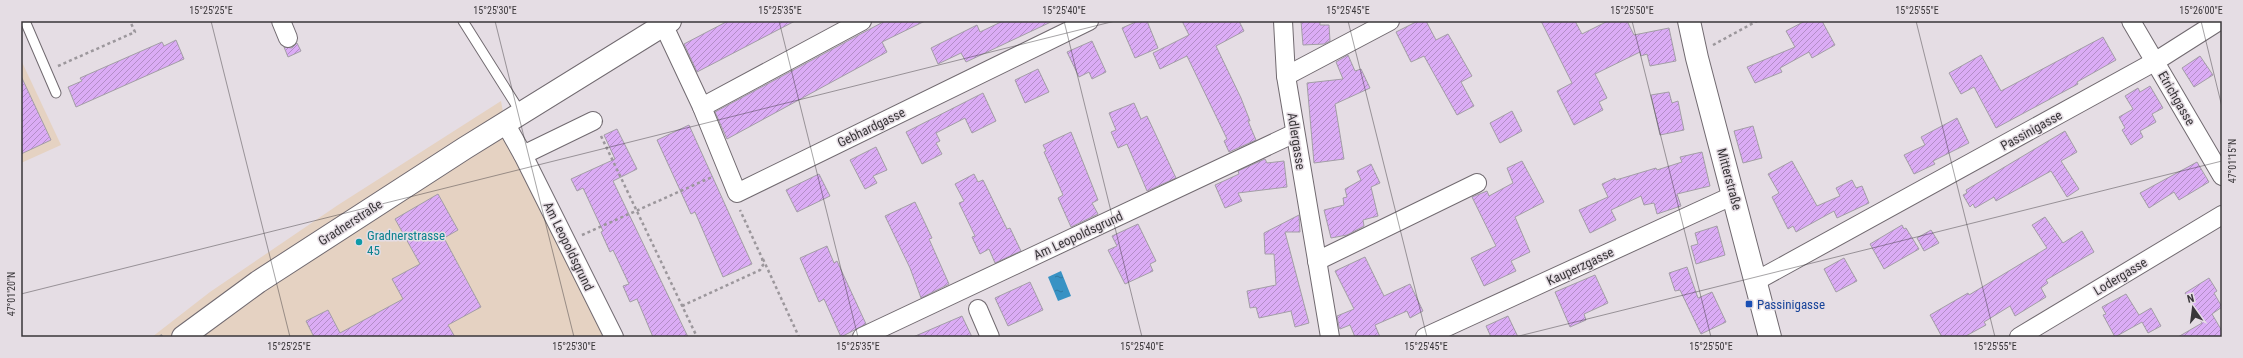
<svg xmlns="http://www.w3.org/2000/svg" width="2243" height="358" viewBox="0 0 2243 358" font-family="'Roboto Condensed',sans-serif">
	<defs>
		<pattern id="water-ripples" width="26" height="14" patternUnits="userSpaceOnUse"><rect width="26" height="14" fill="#3892c4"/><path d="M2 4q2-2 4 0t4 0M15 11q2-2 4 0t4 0" fill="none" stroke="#3078a0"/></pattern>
		<pattern id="building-hatch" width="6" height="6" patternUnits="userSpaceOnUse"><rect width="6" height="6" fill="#dbacf5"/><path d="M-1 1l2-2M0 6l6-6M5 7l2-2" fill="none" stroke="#b38dc7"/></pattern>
	</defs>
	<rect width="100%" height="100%" fill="#e5dde4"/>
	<g fill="#e5d2c2">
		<polygon points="21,60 61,145 21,163"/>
		<polygon points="501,101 505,123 614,337 152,337 210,292 338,205"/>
	</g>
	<polygon fill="url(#water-ripples)" points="1061,271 1071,296 1058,301 1048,277"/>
	<g fill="url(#building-hatch)" stroke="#a39ea6">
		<polygon points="728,21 795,21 697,72 684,44"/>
		<polygon points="885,21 925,21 882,42 887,52 727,139 715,112"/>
		<polygon points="1003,21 1053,21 966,62 961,53 938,64 931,48 977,25 980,32"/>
		<polygon points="1138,21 1147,21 1158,48 1135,58 1122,28"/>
		<polygon points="1182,21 1239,21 1244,31 1216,46 1241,98 1250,121 1248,121 1256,140 1229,152 1224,141 1227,139 1187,56 1160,69 1153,53 1189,35"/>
		<polygon points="1301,21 1320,21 1320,25 1329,25 1330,41 1324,44 1303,45"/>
		<polygon points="1418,21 1426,21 1436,40 1448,34 1472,76 1461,82 1474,106 1457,115 1424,56 1411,62 1396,32"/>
		<polygon points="1541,21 1575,21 1582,34 1608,21 1627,21 1634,35 1669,28 1676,61 1650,66 1647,54 1641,56 1640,52 1595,74 1607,98 1599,102 1603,110 1574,125 1557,91 1572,83"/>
		<polygon points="1805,21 1822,21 1835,45 1812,58 1809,52 1780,68 1782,72 1755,83 1747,67 1795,47 1786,31"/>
		<polygon points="2103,37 2116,60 2077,82 2078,84 1996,128 1974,87 1961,94 1949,73 1981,55 2001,91"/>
		<polygon points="176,40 184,59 76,107 68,87 82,81 80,78 162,42 164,46"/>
		<polygon points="1092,41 1106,72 1092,79 1089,72 1079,77 1067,52"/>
		<polygon points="297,43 301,51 288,57 284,47 292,48"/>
		<polygon points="1348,55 1355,71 1361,69 1370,88 1335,104 1344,159 1314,163 1307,83 1343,79 1336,62"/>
		<polygon points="2200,56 2213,75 2194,87 2182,68"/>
		<polygon points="1038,69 1049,92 1025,103 1015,80"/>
		<polygon points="21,76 51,140 21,154"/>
		<polygon points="2150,86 2163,108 2152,114 2156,122 2140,131 2143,137 2131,145 2122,130 2125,128 2119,117 2133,109 2125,96 2138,88 2140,92"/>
		<polygon points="1669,92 1672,103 1678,101 1684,130 1660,135 1651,95"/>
		<polygon points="983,93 996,121 972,133 965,118 936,133 940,141 936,143 942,154 922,164 906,132"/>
		<polygon points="1134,103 1141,119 1147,116 1176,178 1147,191 1127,144 1118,148 1111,132 1116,130 1109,113"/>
		<polygon points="1512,111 1522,131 1500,143 1490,123"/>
		<polygon points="1957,118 1969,143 1933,161 1935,164 1914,174 1904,155 1925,145 1921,137"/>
		<polygon points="689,125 752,264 723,277 695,212 691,214 657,140"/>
		<polygon points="1753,126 1762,158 1743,163 1734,131"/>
		<polygon points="617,129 637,169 613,181 688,337 653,337 637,299 630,302 623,286 629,284 613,250 610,252 601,232 603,231 583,188 577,191 571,179 615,159 604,135"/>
		<polygon points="2065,131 2077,152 2061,161 2079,189 2067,197 2051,171 1996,201 1994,197 1975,208 1973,204 1970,207 1963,195 1967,193 1966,190"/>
		<polygon points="1071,132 1098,200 1092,203 1098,214 1071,227 1058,198 1063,195 1044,152 1046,151 1043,145"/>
		<polygon points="876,147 887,170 873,176 877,183 865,189 850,160"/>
		<polygon points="1702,152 1710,186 1677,194 1681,206 1657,214 1654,203 1644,205 1641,196 1611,210 1616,220 1590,233 1579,210 1608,197 1602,184 1615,178 1616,180 1656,168 1657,170 1682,162 1680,157"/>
		<polygon points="1265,159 1267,163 1284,161 1287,187 1238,193 1242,201 1225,208 1215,185 1239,174 1238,171"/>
		<polygon points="1522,161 1544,202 1515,217 1530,252 1511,261 1516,271 1484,286 1471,258 1496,246 1472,197 1487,191 1489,196 1513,183 1507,168"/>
		<polygon points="1792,161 1817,206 1840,196 1836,188 1852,180 1856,188 1862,186 1869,203 1837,218 1834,211 1796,232 1793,226 1788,229 1772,197 1779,193 1768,174"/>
		<polygon points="2197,162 2209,182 2179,200 2174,192 2149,208 2140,193"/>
		<polygon points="1371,164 1380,183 1371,187 1378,216 1363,220 1364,226 1347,235 1331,238 1324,210 1344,205 1343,198 1347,197 1345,189 1361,180 1357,171"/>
		<polygon points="819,174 830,196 797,212 786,190"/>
		<polygon points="974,174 978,182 983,180 1007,229 1010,228 1021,251 995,263 989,249 980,254 972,237 975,236 959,203 964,201 955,184"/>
		<polygon points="438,194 458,230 444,238 481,307 448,325 455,337 314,337 306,321 328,310 340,333 403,299 392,279 420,264 395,219"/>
		<polygon points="915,202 932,238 929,239 949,284 921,298 910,268 885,216"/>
		<polygon points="1299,215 1300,232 1285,232 1309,323 1295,327 1291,311 1259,318 1256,307 1250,308 1247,291 1276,285 1274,254 1265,254 1264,233"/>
		<polygon points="2045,217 2063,243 2082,231 2094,252 2046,280 2048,283 2041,288 2046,297 2015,316 2010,306 1984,322 1986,325 1964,337 1942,337 1930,315 1968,293 1969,295 2047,248 2032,225"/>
		<polygon points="1138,224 1156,261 1150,264 1153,271 1125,284 1108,250 1117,246 1112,236"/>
		<polygon points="1902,225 1904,229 1906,228 1919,249 1884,269 1870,244"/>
		<polygon points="1717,226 1725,255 1696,264 1691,246 1698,244 1695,233"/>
		<polygon points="1931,230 1939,243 1924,251 1917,238"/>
		<polygon points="827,246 834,263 837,261 866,324 841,337 824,299 819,302 800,258"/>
		<polygon points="1365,257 1384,296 1410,284 1423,311 1410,318 1407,311 1375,325 1380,337 1355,337 1350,325 1340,329 1339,327 1337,316 1354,309 1335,271"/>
		<polygon points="1844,258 1857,281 1836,292 1824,269"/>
		<polygon points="1687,267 1698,298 1712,292 1726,322 1701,334 1680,290 1675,291 1669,273"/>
		<polygon points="1595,275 1608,303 1584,314 1586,320 1570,327 1555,292"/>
		<polygon points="2209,278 2217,291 2214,293 2222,307 2212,314 2222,331 2222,337 2178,337 2202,323 2185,293"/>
		<polygon points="1030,282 1043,310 1008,326 995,298"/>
		<polygon points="2126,294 2139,315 2151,308 2161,326 2148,333 2142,322 2115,337 2103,315 2106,314 2102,307"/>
		<polygon points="962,316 972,337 913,337"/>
		<polygon points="1508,316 1518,337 1491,337 1486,326"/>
	</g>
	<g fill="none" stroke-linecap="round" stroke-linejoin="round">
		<defs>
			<g id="service">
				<polyline points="25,21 56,93"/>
				<polyline points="463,21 521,113"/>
			</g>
			<g id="minor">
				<polyline points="281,21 288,38"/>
				<polyline points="1283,21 1286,76 1330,337"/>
				<polyline points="2131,21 2222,176"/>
				<polyline points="663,24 702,107 737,193 1089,21"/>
				<polyline points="1286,76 1390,21"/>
				<polyline points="702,107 862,21"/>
				<polyline points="505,123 523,155 614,337"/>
				<polyline points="523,155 593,121"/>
				<polyline points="1317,261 1477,183"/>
				<polyline points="1756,281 2156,61 2219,21"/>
				<polyline points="978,309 990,337"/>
				<polyline points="862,337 1295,133"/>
				<polyline points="1425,337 1734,195"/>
				<polyline points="2019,337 2222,215"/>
			</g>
			<g id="secondary">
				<polyline points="1689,21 1697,58 1770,337"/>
				<polyline points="183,337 258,282 465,148 670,21"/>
			</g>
		</defs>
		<use href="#service" stroke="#716a70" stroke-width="11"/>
		<use href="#minor" stroke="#716a70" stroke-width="20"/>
		<use href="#secondary" stroke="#716a70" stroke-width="24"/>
		<g stroke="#9c979c" stroke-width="2.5" stroke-dasharray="3 3" stroke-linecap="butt">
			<polyline points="1713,45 1757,21"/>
			<polyline points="58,66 135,32 130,21"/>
			<polyline points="601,136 697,337"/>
			<polyline points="582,235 712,177"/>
			<polyline points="763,259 799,337"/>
			<polyline points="682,306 760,270 763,265 762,258 740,210"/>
			<polyline points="160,337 164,333"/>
		</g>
		<use href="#service" stroke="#fff" stroke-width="9"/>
		<use href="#minor" stroke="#fff" stroke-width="18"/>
		<use href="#secondary" stroke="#fff" stroke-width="22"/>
	</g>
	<path fill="none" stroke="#393639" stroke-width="1" stroke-opacity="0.45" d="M211,21L290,337M495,21L574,337M779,21L858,337M1064,21L1142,337M1348,21L1427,337M1632,21L1711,337M1916,21L1995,337M2201,21L2222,107M21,294L1115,21M1515,337L2222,161"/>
	<circle fill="#0f9aa8" stroke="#e5dde4" stroke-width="1.5" cx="359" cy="242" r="4"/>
	<rect fill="#1a4fb4" stroke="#e5dde4" stroke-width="1.5" x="1745" y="300" width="8" height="8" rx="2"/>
	<g text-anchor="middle" stroke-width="3" stroke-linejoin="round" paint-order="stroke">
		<g font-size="13" fill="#393639" stroke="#e5dde4">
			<text transform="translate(2177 98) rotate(60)" y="5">Etrichgasse</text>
			<text transform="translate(871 127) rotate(-26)" y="5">Gebhardgasse</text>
			<text transform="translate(2031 130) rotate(-29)" y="5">Passinigasse</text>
			<text transform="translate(1297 141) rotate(81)" y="5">Adlergasse</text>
			<text transform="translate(1730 179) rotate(75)" y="5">Mitterstraße</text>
			<text transform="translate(350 222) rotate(-33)" y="5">Gradnerstraße</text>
			<text transform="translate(1078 235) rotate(-25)" y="5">Am Leopoldsgrund</text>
			<text transform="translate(569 246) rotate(64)" y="5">Am Leopoldsgrund</text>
			<text transform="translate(1580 266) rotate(-25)" y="5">Kauperzgasse</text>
			<text transform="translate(2120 276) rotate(-31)" y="5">Lodergasse</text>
		</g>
		<g font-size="13" fill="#0d838f" stroke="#e5dde4" text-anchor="start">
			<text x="367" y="240">Gradnerstrasse<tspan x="367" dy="15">45</tspan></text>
		</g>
		<g font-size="13" fill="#164399" stroke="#e5dde4" text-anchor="start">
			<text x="1757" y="309">Passinigasse</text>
		</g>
	</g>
	<rect width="2243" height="358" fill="none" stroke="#e5dde4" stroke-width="44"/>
	<g transform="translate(2193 308) rotate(346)" stroke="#e5dde4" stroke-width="3" paint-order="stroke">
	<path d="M0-3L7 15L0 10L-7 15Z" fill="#393639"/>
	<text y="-6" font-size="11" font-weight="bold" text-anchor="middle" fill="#393639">N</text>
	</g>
	<rect x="22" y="22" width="2199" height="314" fill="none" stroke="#393639" stroke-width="1.5"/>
	<g font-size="10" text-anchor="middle" fill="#393639">
		<text x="211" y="14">15°25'25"E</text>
		<text x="495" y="14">15°25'30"E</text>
		<text x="780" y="14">15°25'35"E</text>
		<text x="1064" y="14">15°25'40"E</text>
		<text x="1348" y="14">15°25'45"E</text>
		<text x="1632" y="14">15°25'50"E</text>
		<text x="1917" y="14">15°25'55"E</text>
		<text x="2201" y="14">15°26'00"E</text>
		<text transform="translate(2232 161) rotate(-90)" y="4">47°01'15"N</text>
		<text transform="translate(11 294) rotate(-90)" y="4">47°01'20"N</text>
		<text x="289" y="350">15°25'25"E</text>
		<text x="574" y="350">15°25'30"E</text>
		<text x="858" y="350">15°25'35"E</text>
		<text x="1142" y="350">15°25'40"E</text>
		<text x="1426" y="350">15°25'45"E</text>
		<text x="1711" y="350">15°25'50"E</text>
		<text x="1995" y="350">15°25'55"E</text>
	</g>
</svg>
